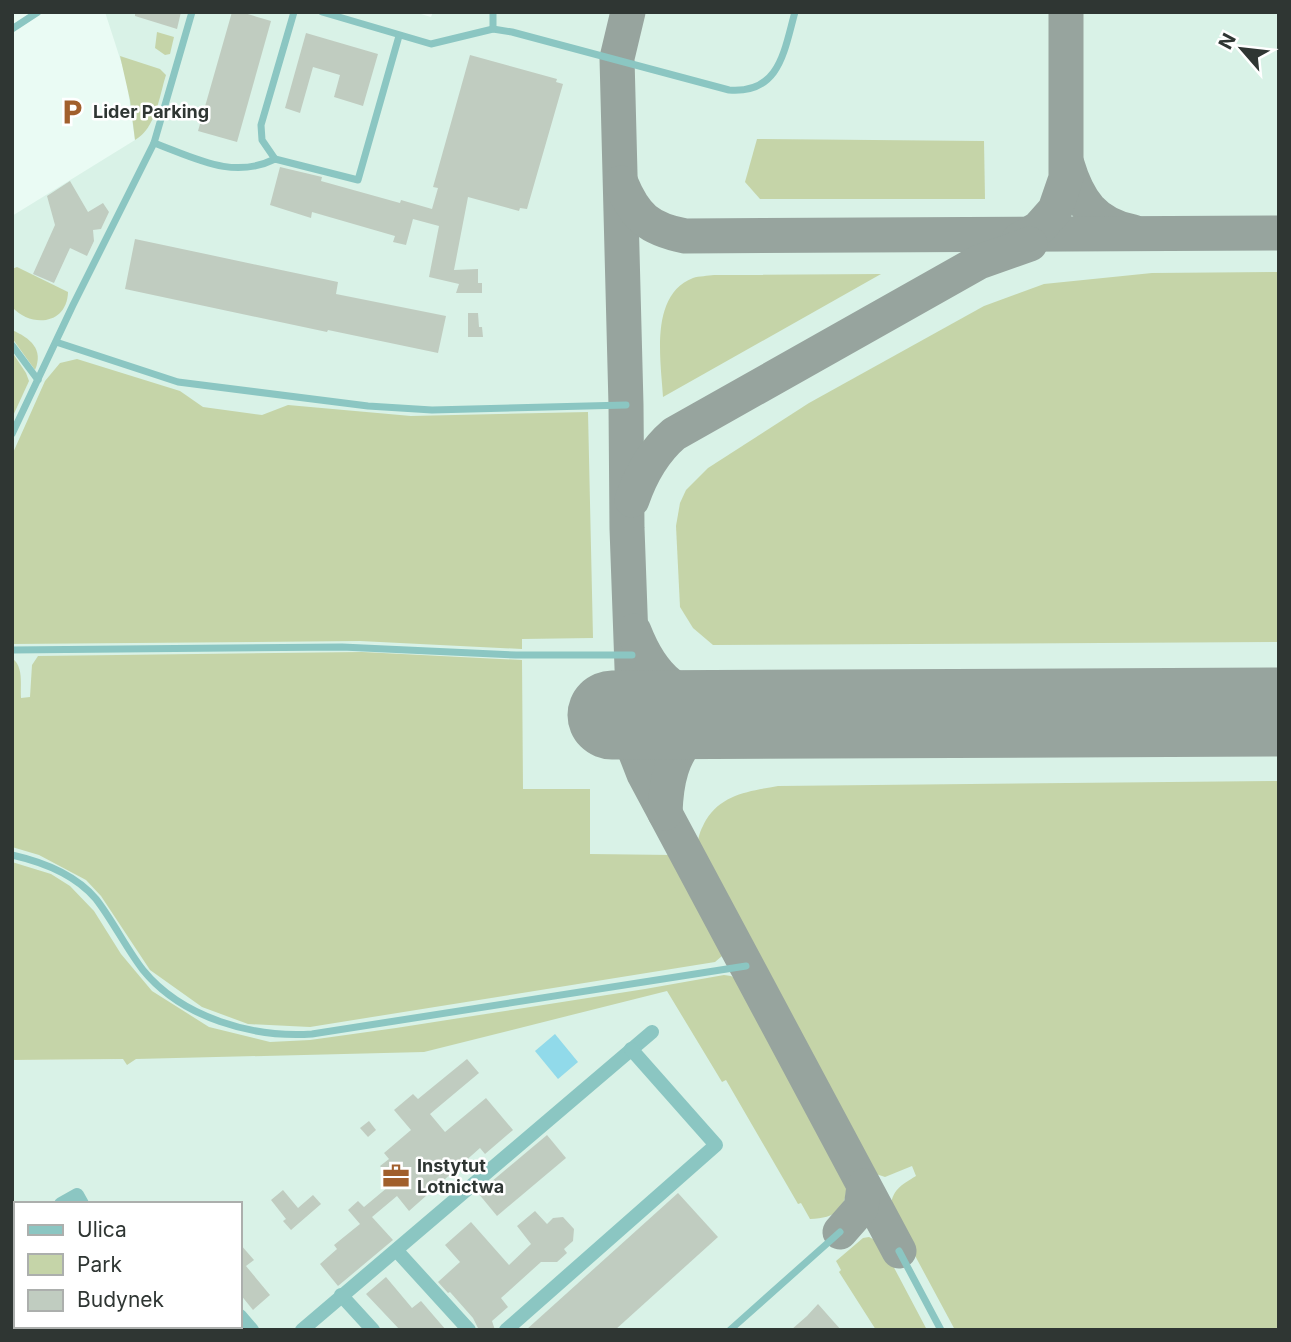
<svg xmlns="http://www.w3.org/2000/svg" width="1291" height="1342" viewBox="0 0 1291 1342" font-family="Inter,sans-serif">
	<rect width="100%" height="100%" fill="#eafbf4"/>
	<path fill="#d9f2e7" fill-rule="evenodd" d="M105,12H414L431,17L433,12H1279V1330H12V1060L123,1059L12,886V216L135,140L126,77ZM16,1204H240V1326H16Z"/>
	<g fill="#c5d4a8">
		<polygon points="157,32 174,37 170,54 165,55 155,48"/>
		<path d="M120,56L160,69L166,75C159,97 156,128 135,140L130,100Z"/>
		<polygon points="757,139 984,141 985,199 760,199 745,182"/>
		<path d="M17,267L68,292C67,325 31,328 12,307V269Z"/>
		<polygon points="1279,272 1279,642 713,645 693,628 680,607 676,526 680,503 686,490 708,468 809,403 984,306 1044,284 1152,273"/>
		<path d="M881,274L663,397C661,361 649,295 693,278C699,276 708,276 714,275Z"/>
		<path d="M12,330C30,338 44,349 35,370L12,338Z"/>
		<polygon points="12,352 26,373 29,381 12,418"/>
		<polygon points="77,359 180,391 203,407 262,415 288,405 411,416 588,412 593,638 522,639 522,649 360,641 12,644 12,455 45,381 60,363"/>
		<path d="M362,652L522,660L523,789H590V854L673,855L723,947L722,956L715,962L310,1027L248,1024L202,1007L150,970L101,896L86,880L39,855L12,847V658C24,667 20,684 21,698L30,697L32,665L38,656Z"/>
		<path d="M1279,781V1330H955L891,1211C890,1191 901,1185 916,1176L912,1166L885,1177L870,1172L699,852C696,840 700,831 706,820C722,794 750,791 778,786Z"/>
		<path d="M12,862L51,874L70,886L94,911L121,954L152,991L209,1027L270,1042L310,1040L396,1028L645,989L724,975L731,976L742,983L846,1178C848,1207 839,1218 810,1219L801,1203L798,1204L726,1080L722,1082L667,991L424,1052L136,1059L127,1065L123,1059L12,1060Z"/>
		<polygon points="869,1237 881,1243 927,1330 876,1330 839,1272 841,1270 836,1261 863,1238"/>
	</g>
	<polygon fill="#91daea" points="555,1034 578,1062 558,1079 535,1051"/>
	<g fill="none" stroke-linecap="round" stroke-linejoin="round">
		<g stroke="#97a49e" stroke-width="35">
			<polyline points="628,12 617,58 626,405 627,528 635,751 644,774 899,1251"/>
			<path d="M1067,164C1078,201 1094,224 1133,232"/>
			<path d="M621,183C635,217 649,229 685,236L1279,233"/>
			<polyline points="1019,240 1039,228 1055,210 1066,178 1066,12"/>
			<path d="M632,500C641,474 653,452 674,434L979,262L1030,244"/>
			<path d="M634,631C655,685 678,693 730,714"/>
			<path d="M665,813C666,783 671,753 695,732C703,724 719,719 730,714"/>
			<polyline points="840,1232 861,1208 864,1186"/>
		</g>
		<polyline stroke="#97a49e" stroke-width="89" points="612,715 1279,712"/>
	</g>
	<g fill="#c0ccc0">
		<polygon points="135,12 181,12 177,29 135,16"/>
		<polygon points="232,12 241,12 271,21 237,142 198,131"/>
		<polygon points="306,33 378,54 363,106 334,97 340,75 313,67 300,113 285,108"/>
		<polygon points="470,55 557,79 556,82 563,84 527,209 520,208 519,211 468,197 454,270 478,269 478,283 482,283 482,293 456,293 459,284 429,277 439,226 413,219 406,245 393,242 395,236 312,212 311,218 270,205 280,167 322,177 321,181 400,203 401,200 432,209 438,188 433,187"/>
		<polygon points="70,181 88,212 103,203 109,212 101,229 93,230 94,241 87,256 70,248 54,283 33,274 55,225 47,196"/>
		<polygon points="135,239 338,282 336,294 446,316 438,353 328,330 327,332 125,289"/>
		<polygon points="468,313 478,313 479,327 482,327 483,337 468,337"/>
		<polygon points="467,1059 479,1073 430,1114 445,1132 486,1098 513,1130 485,1154 480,1148 409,1211 397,1196 372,1217 393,1240 338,1286 320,1264 337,1249 334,1245 360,1224 348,1210 358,1201 364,1207 394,1182 380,1166 389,1159 384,1153 411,1130 394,1110 413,1094 418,1099"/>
		<polygon points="369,1121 376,1130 368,1137 360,1128"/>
		<polygon points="547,1135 566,1158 497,1216 478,1193"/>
		<polygon points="283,1190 298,1208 313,1195 321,1204 291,1230 283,1221 286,1219 271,1200"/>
		<polygon points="678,1193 718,1237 615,1330 526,1330"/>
		<polygon points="535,1211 547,1224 553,1218 563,1217 574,1229 573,1241 564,1249 567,1253 557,1262 541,1262 501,1298 508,1307 492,1321 495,1330 479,1330 473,1318 450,1292 448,1293 438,1282 460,1262 445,1245 471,1222 509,1265 531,1244 517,1226"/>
		<polygon points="240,1244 254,1260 246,1266 270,1295 253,1310 240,1294"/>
		<polygon points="386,1277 412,1308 421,1301 446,1330 400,1330 366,1294"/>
		<polygon points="818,1304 841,1330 791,1330 807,1316"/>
	</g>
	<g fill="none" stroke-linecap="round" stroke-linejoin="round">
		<g stroke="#8bc6c2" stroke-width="7">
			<path d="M322,12L431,44L493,29L512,32L729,90C780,94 784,51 795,12"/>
			<polyline points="493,12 493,29"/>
			<polyline points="12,29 38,12"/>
			<path d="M154,143C195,158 233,180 275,159L358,180L399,36"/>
			<polyline points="275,159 262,140 261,125 294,12"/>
			<polyline points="56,342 178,382 368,406 432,410 626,405"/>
			<polyline points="12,345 38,380"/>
			<polyline points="12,434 73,305 154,143 192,12"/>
			<polyline points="12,650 342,647 516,655 632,655"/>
			<path d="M12,855C43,862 75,874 96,899C113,921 126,948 143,970C182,1018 253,1038 312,1034L746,966"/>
			<polyline points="899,1251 941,1330"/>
			<polyline points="730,1330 840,1232"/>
		</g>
		<g stroke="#8bc6c2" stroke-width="14">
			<polyline points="61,1204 77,1195 82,1204"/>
			<polyline points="12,1230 16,1228"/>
			<polyline points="397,1251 469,1330"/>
			<polyline points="341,1295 373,1330"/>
			<polyline points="240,1316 252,1330"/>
			<polyline points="151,1326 154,1330"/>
			<polyline points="96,1330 102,1326"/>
			<polyline points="167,1330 171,1326"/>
			<polyline points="302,1330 652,1032"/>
			<polyline points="506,1330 716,1145 631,1049"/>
		</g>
	</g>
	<defs>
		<symbol id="parking-bare" viewBox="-9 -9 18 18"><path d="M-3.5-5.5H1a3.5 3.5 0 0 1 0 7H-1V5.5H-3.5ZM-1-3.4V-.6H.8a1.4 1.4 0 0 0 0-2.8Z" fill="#a15f2c" stroke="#fff" stroke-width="2.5" paint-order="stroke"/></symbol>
		<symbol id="office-bare" viewBox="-9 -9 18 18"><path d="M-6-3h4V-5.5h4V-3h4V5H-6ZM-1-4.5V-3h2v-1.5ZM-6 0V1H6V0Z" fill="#a15f2c" stroke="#fff" stroke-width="2.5" paint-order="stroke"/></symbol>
	</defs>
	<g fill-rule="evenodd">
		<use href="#parking-bare" x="53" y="93" width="38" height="38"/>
		<use href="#office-bare" x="377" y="1157" width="38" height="38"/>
	</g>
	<g text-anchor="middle" stroke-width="5" stroke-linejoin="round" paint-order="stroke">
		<g font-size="18" font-weight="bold" fill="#2f3633" stroke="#fff" text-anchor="start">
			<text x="93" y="118">Lider Parking</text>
			<text x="417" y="1172">Instytut<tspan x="417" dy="21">Lotnictwa</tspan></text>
		</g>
	</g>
	<rect width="1291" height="1342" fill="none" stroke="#2f3633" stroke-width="28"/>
	<rect x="14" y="1202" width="228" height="126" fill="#ffffff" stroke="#acafad" stroke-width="2"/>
	<rect x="28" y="1225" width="35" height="10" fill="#8bc6c2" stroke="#acafad" stroke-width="2"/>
	<text x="77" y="1237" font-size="21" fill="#2f3633">Ulica</text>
	<rect x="28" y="1254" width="35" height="21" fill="#c5d4a8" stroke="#acafad" stroke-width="2"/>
	<text x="77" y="1272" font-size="21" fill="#2f3633">Park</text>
	<rect x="28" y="1290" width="35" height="21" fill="#c0ccc0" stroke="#acafad" stroke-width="2"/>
	<text x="77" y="1307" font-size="21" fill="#2f3633">Budynek</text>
	<g transform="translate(1242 49) rotate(298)" stroke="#ffffff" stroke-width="5" paint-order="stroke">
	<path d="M0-5L12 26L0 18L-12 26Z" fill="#2f3633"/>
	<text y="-10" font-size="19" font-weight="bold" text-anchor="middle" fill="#2f3633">N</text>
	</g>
</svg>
